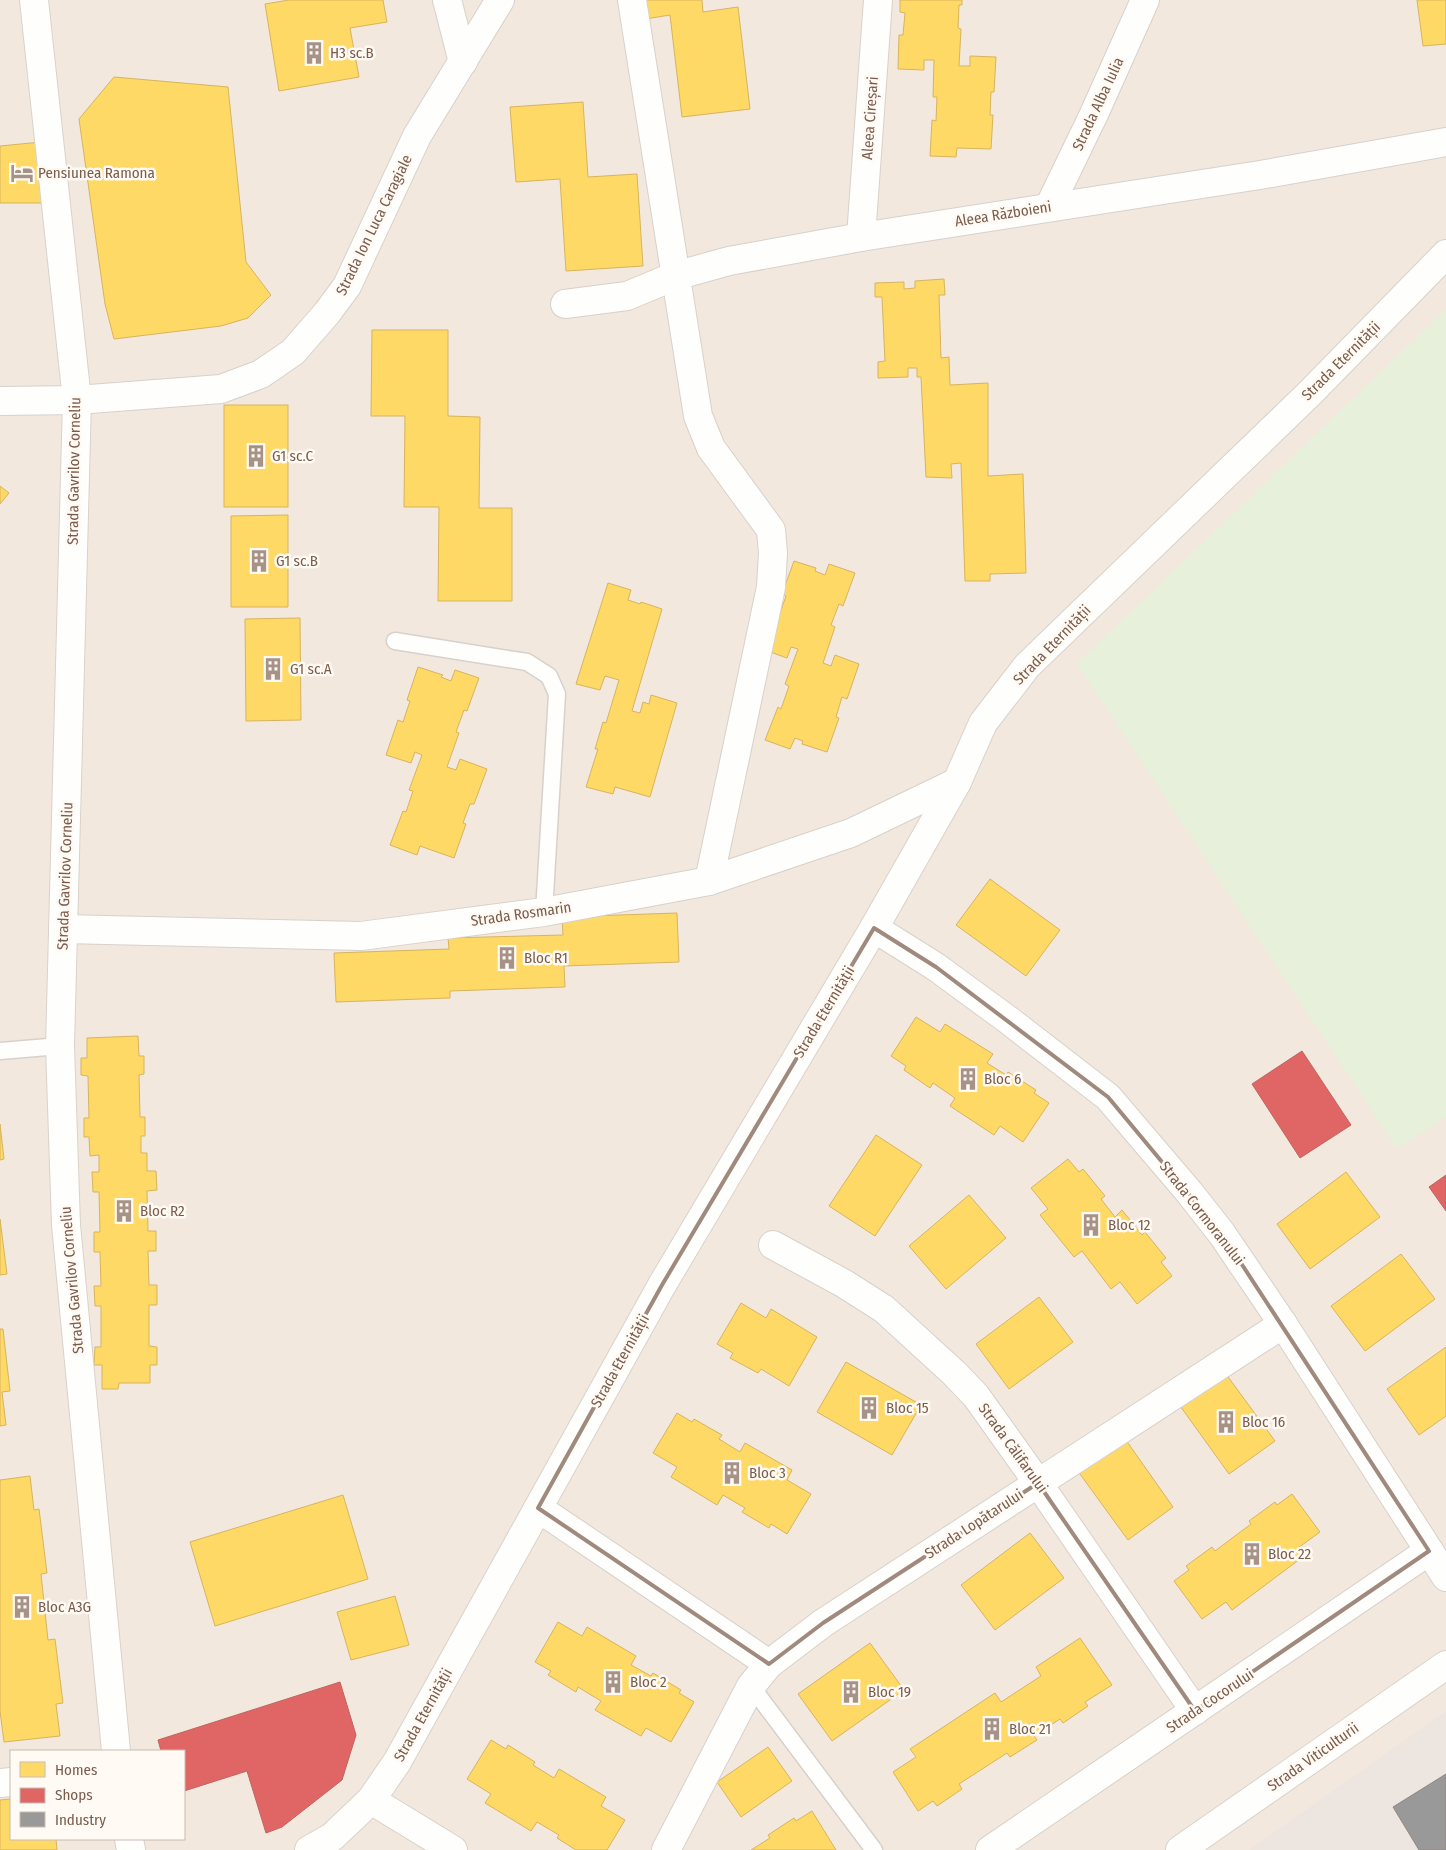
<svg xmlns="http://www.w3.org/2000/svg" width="1446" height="1850" viewBox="0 0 1446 1850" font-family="'Fira Sans Condensed',sans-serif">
	<rect width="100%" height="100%" fill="#f9f5f0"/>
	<path fill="#f2e8de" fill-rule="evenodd" d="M0,0H1446V1850H0ZM11,1751H184V1839H11Z"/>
	<polygon fill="#ede5e0" points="1446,1711 1446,1850 1249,1850"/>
	<polygon fill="#e7f0db" points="1446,309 1446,1117 1397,1149 1077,664"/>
	<g fill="#ffd966" stroke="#d7b45e">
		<polygon points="289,0 383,0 387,22 350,28 359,77 279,91 265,4"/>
		<polygon points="630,0 702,0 703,12 738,7 750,109 682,117 670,15 633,21"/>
		<polygon points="900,0 962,0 962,5 959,5 958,28 961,29 959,66 970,66 970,56 996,57 994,92 991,92 990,115 993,115 991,149 957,148 956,157 930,156 932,120 936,121 937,97 933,97 934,60 924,60 924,70 898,69 899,35 903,35 905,13 900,12"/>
		<polygon points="1417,0 1446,0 1446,44 1423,46"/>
		<polygon points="114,77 228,87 246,262 271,295 248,318 221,326 114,339 105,304 79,119"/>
		<polygon points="583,102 588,177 637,174 643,266 566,271 560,179 516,182 510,107"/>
		<polygon points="41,142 46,203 0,203 0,146"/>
		<polygon points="944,279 945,295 939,295 941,358 949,357 950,385 988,383 988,476 1023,474 1026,573 990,574 990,581 965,581 961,463 951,464 952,478 926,477 921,377 917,377 917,368 908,368 908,377 878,378 878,362 885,361 882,297 875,297 875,283 904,282 904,289 915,288 915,281"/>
		<polygon points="372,330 448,330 448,416 480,417 479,508 512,508 512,601 438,601 439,507 404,507 405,416 371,416"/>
		<rect x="224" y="405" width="64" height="102"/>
		<polygon points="0,486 9,493 0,504"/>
		<polygon points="288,515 288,607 231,607 231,516"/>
		<polygon points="794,561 816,568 815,571 825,575 829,564 855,573 843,606 839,604 831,625 835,627 823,663 831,666 835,655 859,664 847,699 842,697 836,717 839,718 827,752 802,744 803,741 795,738 790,749 765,740 778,707 781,709 789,686 785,684 798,649 791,647 787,658 762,649 779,616 786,596 782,594"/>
		<polygon points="608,583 631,590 628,600 640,604 641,602 662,609 632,711 640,713 643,702 649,704 651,695 677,703 650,797 615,787 613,794 586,787 598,749 595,749 603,722 606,723 619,680 605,676 600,690 576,684"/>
		<polygon points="300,618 301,720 246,721 245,619"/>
		<polygon points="418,667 443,675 441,677 451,681 455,670 479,678 467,711 464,710 456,732 459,733 447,767 456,770 460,759 487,769 474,804 470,804 463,823 466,824 454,858 420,846 417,855 390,845 403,811 406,812 413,791 409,790 422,755 415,752 411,763 386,755 398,720 403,722 410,701 407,700"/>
		<polygon points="990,879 1060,930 1026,976 956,925"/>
		<polygon points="677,913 679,962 564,966 565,987 450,991 450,998 336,1002 334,953 449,949 448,938 563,935 562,917"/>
		<polygon points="916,1017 940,1032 945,1024 993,1054 987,1063 1006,1075 1008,1072 1036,1090 1034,1093 1049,1103 1023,1142 1000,1126 994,1135 950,1106 955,1098 933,1083 930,1088 904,1070 906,1066 891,1056"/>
		<polygon points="138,1036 139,1056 144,1056 144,1074 139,1075 140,1117 145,1117 145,1136 141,1136 141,1153 147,1153 147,1171 156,1171 157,1190 147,1191 148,1231 156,1231 156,1251 148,1251 149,1285 157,1285 157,1305 149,1305 149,1346 157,1347 157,1365 150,1365 150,1383 119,1383 118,1389 102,1389 102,1365 94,1365 95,1347 101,1347 101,1306 95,1306 94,1286 101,1286 100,1252 94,1252 94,1232 100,1232 99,1192 93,1192 92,1172 99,1172 99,1155 90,1156 89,1137 84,1137 84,1118 89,1118 88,1076 81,1075 81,1058 87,1058 87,1038"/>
		<polygon points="0,1124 4,1159 0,1160"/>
		<polygon points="876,1135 922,1165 875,1236 829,1206"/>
		<polygon points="1068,1159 1079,1172 1083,1169 1105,1196 1101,1199 1115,1217 1122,1210 1142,1235 1145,1232 1166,1258 1161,1262 1172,1276 1137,1304 1120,1282 1111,1289 1082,1251 1074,1257 1040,1215 1048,1209 1031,1188"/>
		<polygon points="1346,1172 1380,1217 1310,1269 1277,1224"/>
		<polygon points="969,1195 1006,1238 946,1289 909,1246"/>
		<polygon points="0,1219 7,1274 0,1275"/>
		<polygon points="1401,1254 1435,1299 1365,1351 1331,1306"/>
		<polygon points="1039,1297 1073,1342 1009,1389 976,1344"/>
		<polygon points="741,1303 766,1318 771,1309 817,1337 789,1386 761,1369 758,1373 730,1358 733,1353 717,1344"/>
		<polygon points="0,1329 3,1329 10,1391 2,1392 6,1425 0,1426"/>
		<polygon points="1446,1347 1446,1416 1419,1435 1387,1389"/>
		<polygon points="846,1362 921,1405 892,1455 817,1412"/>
		<polygon points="1223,1370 1275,1441 1229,1474 1178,1403"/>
		<polygon points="677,1413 692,1422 694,1419 722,1435 719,1439 740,1452 745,1443 792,1470 787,1480 811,1494 787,1534 771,1524 769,1528 742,1512 745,1508 723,1495 717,1505 671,1477 677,1467 653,1453"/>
		<polygon points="1123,1436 1173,1507 1128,1540 1077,1470"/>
		<polygon points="30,1476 34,1510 39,1509 47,1573 41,1574 48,1640 55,1639 63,1703 56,1704 60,1736 4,1742 0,1711 0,1480"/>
		<polygon points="1292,1494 1320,1532 1298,1548 1304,1556 1232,1610 1226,1602 1202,1619 1174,1581 1189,1570 1186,1566 1212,1547 1215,1551 1251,1524 1249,1521 1275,1502 1277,1505"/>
		<polygon points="343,1495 368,1579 215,1626 190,1542"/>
		<polygon points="1030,1533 1064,1578 995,1630 961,1585"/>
		<polygon points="395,1596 409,1645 351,1660 337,1612"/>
		<polygon points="558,1622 582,1636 587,1627 636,1656 631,1665 651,1676 653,1673 681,1690 679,1693 694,1702 671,1742 646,1728 641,1736 595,1710 601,1701 578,1687 576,1692 548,1675 551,1671 535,1662"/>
		<polygon points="1080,1638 1112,1685 1085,1702 1088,1706 1063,1723 1060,1719 1034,1736 1037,1740 1010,1757 1007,1753 959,1784 962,1789 937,1806 933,1801 918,1811 893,1772 916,1757 910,1749 995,1693 1001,1702 1041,1676 1036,1667"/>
		<polygon points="870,1643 904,1690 832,1741 798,1694"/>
		<polygon points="491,1740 506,1749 508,1745 535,1762 533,1765 554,1778 559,1769 606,1797 601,1806 625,1820 607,1850 576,1850 557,1838 559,1835 537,1822 531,1831 485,1803 491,1794 467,1779"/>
		<polygon points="768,1747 792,1781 741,1817 717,1782"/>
		<polygon points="11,1799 11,1839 56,1839 57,1850 0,1850 0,1800"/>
		<polygon points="812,1811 836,1850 751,1850 770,1838 768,1835 794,1818 796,1821"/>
	</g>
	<g fill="#e06666" stroke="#c1635e">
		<polygon points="1302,1051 1351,1125 1300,1158 1252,1084"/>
		<polygon points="1446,1175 1446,1211 1429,1187"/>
		<polygon points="340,1682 356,1735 342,1780 282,1827 266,1833 247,1771 184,1791 184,1751 161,1751 158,1740"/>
	</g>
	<polygon fill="#999" stroke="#908782" points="1446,1774 1446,1850 1419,1850 1393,1807"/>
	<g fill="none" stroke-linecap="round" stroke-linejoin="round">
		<defs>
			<g id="lane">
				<polyline points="395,641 527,662 549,676 557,694 544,912"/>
				<polyline points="0,1051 60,1046"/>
				<polyline points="751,1686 874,1850"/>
			</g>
			<g id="street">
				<polyline points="447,0 463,62"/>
				<polyline points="632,0 698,416 711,448 771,530 773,553 771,587 709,881"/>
				<polyline points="1049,207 1094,114 1145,0"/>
				<polyline points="861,237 878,0"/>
				<polyline points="565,304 627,296 675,276 729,261 861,237 1260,175 1446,142"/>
				<polyline points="0,401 77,400 221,389 261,374 293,352 327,313 347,286 417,136 500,0"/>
				<polyline points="874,928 936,967 1007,1019 1108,1097 1189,1192 1222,1234 1283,1324 1446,1577"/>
				<polyline points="63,929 361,936 544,912 709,881 851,833 957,782"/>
				<polyline points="773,1245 843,1283 884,1309 954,1373 976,1396 1038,1483 1195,1711"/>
				<polyline points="538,1508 769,1664"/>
				<polyline points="0,1783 11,1782"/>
				<polyline points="371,1800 453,1850"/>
				<polyline points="666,1850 751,1686 769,1664 823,1623 1283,1324"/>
				<polyline points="990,1850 1429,1551"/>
			</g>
			<g id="secondary">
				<polyline points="34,0 77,400 60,1046 66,1225 116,1751"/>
				<polyline points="129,1839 131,1850"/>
				<polyline points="309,1850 332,1837 371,1800 397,1762 662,1285 874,928 957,782 983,723 1027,666 1309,394 1446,254"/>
				<polyline points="1180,1850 1446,1665"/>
			</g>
		</defs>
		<use href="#lane" stroke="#d7d1cb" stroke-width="19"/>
		<use href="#street" stroke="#d7d1cb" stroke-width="30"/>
		<use href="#secondary" stroke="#d9d2cb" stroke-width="30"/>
		<use href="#lane" stroke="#fefefd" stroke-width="16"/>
		<use href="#street" stroke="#fefefd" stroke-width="28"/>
		<use href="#secondary" stroke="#fefefd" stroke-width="28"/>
	</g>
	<path fill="none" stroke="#9f8a7d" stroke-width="4" stroke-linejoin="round" d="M874,928L936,967L1108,1097L1222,1234L1429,1551L1195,1711L1038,1483L823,1623L769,1664L538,1508L662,1285Z"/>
	<defs>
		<symbol id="building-bare" viewBox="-9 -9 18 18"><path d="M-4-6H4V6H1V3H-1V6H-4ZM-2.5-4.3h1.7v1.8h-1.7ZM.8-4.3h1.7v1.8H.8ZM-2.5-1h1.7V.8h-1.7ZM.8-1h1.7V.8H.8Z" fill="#a69286" stroke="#fffaf3" stroke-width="2.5" paint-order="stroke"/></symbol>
		<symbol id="hotel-bare" viewBox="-9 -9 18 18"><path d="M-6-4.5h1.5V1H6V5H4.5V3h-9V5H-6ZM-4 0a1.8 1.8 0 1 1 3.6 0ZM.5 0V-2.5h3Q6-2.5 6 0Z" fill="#a69286" stroke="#fffaf3" stroke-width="2.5" paint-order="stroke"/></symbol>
	</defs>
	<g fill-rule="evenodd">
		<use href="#building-bare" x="298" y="37" width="32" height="32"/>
		<use href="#hotel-bare" x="6" y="157" width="32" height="32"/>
		<use href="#building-bare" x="240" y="440" width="32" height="32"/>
		<use href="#building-bare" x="243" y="545" width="32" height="32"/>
		<use href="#building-bare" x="257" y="653" width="32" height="32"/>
		<use href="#building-bare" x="491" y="942" width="32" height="32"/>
		<use href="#building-bare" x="952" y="1063" width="32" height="32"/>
		<use href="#building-bare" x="108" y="1195" width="32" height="32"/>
		<use href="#building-bare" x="1075" y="1209" width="32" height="32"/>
		<use href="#building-bare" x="853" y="1392" width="32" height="32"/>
		<use href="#building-bare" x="1210" y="1406" width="32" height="32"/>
		<use href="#building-bare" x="716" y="1457" width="32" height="32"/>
		<use href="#building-bare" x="1236" y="1538" width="32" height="32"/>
		<use href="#building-bare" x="6" y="1591" width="32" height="32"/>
		<use href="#building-bare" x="597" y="1666" width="32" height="32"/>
		<use href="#building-bare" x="835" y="1676" width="32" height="32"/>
		<use href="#building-bare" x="976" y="1713" width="32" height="32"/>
	</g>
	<g text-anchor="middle" stroke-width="5" stroke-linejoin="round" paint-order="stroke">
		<g font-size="15" fill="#7a5c4d" stroke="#fffaf3" text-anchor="start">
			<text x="330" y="58">H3 sc.B</text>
			<text x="38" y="178">Pensiunea Ramona</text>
			<text x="272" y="461">G1 sc.C</text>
			<text x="276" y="566">G1 sc.B</text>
			<text x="290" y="674">G1 sc.A</text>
			<text x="524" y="963">Bloc R1</text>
			<text x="984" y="1084">Bloc 6</text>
			<text x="140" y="1216">Bloc R2</text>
			<text x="1108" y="1230">Bloc 12</text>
			<text x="886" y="1413">Bloc 15</text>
			<text x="1242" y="1427">Bloc 16</text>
			<text x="749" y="1478">Bloc 3</text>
			<text x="1268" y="1559">Bloc 22</text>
			<text x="38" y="1612">Bloc A3G</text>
			<text x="630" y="1687">Bloc 2</text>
			<text x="868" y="1697">Bloc 19</text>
			<text x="1009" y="1734">Bloc 21</text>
		</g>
		<g font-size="15" fill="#7a5c4d" stroke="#fffaf3">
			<text transform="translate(1098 104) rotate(-65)" y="5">Strada Alba Iulia</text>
			<text transform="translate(870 118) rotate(-86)" y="5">Aleea Cireșari</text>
			<text transform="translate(1003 214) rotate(-9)" y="5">Aleea Războieni</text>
			<text transform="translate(374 225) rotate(-64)" y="5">Strada Ion Luca Caragiale</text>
			<text transform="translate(1341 361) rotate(-45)" y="5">Strada Eternității</text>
			<text transform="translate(74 471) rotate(-89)" y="5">Strada Gavrilov Corneliu</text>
			<text transform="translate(1052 645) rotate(-46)" y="5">Strada Eternității</text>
			<text transform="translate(65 876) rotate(-88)" y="5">Strada Gavrilov Corneliu</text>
			<text transform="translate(521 914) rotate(-8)" y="5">Strada Rosmarin</text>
			<text transform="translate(824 1012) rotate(-59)" y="5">Strada Eternității</text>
			<text transform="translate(1202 1213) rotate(52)" y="5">Strada Cormoranului</text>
			<text transform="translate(72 1280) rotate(-95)" y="5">Strada Gavrilov Corneliu</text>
			<text transform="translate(620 1361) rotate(-61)" y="5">Strada Eternității</text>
			<text transform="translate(1013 1448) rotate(54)" y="5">Strada Călifarului</text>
			<text transform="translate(974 1524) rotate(-33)" y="5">Strada Lopătarului</text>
			<text transform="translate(1210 1701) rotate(-34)" y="5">Strada Cocorului</text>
			<text transform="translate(423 1715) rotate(-61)" y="5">Strada Eternității</text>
			<text transform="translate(1313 1757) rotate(-35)" y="5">Strada Viticulturii</text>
		</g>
	</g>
	<rect x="10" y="1750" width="175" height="90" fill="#fffaf3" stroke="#cabbb1"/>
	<rect x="20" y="1762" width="25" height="15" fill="#ffd966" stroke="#cabbb1"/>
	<text x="55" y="1775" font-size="15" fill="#7a5c4d">Homes</text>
	<rect x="20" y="1788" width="25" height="15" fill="#e06666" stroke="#cabbb1"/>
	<text x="55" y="1800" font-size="15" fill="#7a5c4d">Shops</text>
	<rect x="20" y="1812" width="25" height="15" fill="#999999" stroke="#cabbb1"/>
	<text x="55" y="1825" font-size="15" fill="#7a5c4d">Industry</text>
</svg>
